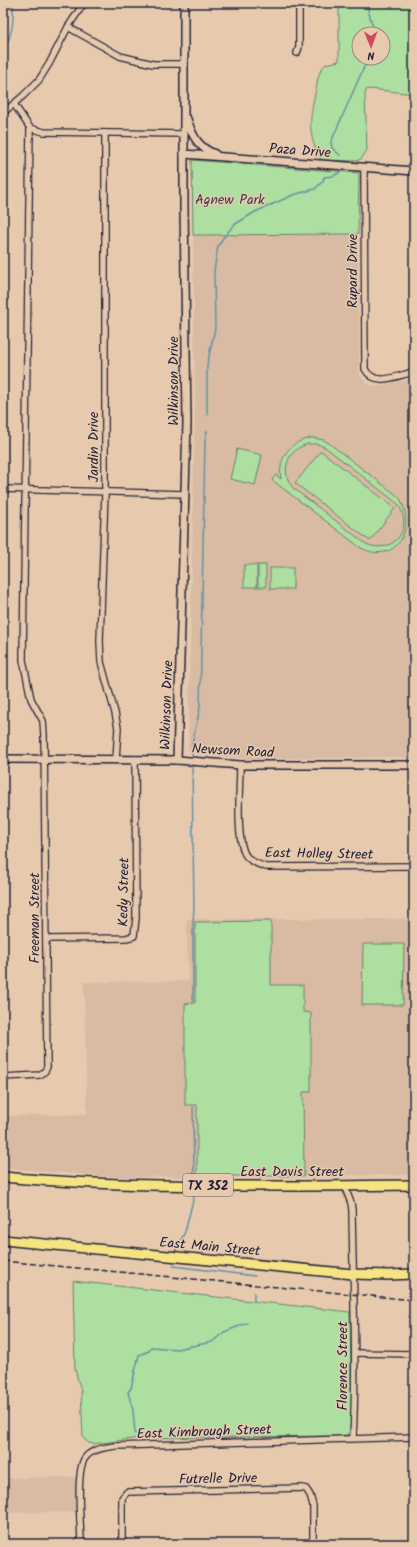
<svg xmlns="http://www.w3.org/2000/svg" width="417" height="1547" viewBox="0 0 417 1547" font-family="Kalam,sans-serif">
	<rect width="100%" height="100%" fill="#e7caae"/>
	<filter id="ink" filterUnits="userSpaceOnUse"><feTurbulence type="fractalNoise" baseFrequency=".025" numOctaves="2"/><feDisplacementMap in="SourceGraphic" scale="8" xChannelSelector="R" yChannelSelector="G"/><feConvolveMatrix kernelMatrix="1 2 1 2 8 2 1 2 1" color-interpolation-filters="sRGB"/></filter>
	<g filter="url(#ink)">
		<g fill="#d8bba2">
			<polygon points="358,234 359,364 360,375 366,383 375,386 406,380 414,380 414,757 249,759 188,752 195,409 193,235"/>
			<polygon points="187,919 414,919 414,1175 114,1177 3,1168 3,1116 87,1114 84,982 188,981"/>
			<polygon points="77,1477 77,1512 3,1513 3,1478"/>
		</g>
		<g fill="#addfa0" stroke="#68806e" fill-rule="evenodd">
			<path d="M327,3H414V94L370,89L366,90L365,94L367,150L362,158L357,161L322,160C306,137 310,115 316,89C318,79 318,71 326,64L339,61V5H331ZM359,34H383V58H359Z"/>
			<polygon points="192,160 359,173 358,234 193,235"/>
			<path d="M312,438L324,440L330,444L399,497C417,527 397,566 361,548L272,480L276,475L281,479C278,457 290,441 312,438ZM308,444H317L325,447L398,504C414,528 394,556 366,544L293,488C279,471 288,449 308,444Z"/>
			<polygon points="237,449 262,455 255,485 230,479"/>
			<polygon points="321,451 395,508 370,541 295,483"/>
			<rect x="244" y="565" width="13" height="22"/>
			<rect x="258" y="565" width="8" height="22"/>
			<rect x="270" y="568" width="23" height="21"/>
			<polygon points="271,921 271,985 303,985 303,1012 311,1013 311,1092 303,1092 304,1176 197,1176 197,1105 185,1105 185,1004 195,1003 195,922"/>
			<polygon points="363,944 404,944 403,1005 362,1005"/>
			<path d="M73,1281L350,1312L352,1422C350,1437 346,1435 333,1436L139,1438L93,1444L89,1443L83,1438L81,1391L75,1369Z"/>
		</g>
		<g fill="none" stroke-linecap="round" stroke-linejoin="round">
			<g stroke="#6391a6" stroke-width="1.5">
				<polyline points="366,3 375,34"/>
				<path d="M3,53C12,34 14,23 13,3"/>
				<polyline points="340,155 332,148 331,142 368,58"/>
				<polyline points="207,415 207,365 215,328 214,271 218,246 223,238 234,225 255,212 293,195 315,189 323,181 324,177 333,176 339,173"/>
				<polyline points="192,755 192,744 200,708 205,440 207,431"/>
				<polyline points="192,768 194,906 193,923 193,1002"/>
				<polyline points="193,1107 194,1178"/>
				<polyline points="175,1252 185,1232 194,1196"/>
				<polyline points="173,1266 255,1276"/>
				<polyline points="254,1300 254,1293"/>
				<polyline points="135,1434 133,1410 128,1392 131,1388 139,1355 149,1351 151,1347 177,1349 212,1342 224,1332 247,1323"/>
			</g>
			<defs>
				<g id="minor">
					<polyline points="68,27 120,56 153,64 184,64"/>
					<polyline points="297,53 299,47 299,3"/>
					<polyline points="14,104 30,128 44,132 184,134"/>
					<polyline points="3,113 23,96 39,80 49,64 68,27 84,3"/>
					<polyline points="105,133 105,492 100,641 101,662 115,713 118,728 116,759"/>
					<path d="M364,168L365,369C375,388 398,375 414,372"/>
					<polyline points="3,489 185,494"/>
					<path d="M240,765C240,785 235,844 247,857C252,862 259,865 266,867L414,866"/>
					<polyline points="46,939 126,938 134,936 136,918 135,759"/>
					<polyline points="3,1077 40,1075 45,1071 47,1067 44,735 43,721 31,699 23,660 30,128"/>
					<path d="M344,1185L351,1203L352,1210C353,1286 357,1362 353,1438"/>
					<polyline points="355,1353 414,1354"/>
					<path d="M81,1544C81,1526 75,1471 85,1458C91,1449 106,1447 116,1446L414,1437"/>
					<polyline points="122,1544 122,1498 127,1492 302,1488 306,1489 310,1495 313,1506 313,1544"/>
				</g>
				<g id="tertiary">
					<path d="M187,119C192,135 198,148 215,154"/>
					<polyline points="184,154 414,171"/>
					<polyline points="3,759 177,760 240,765 414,765"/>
					<polyline points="177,760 187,423 184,206 184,3"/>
				</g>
				<g id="primary">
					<path d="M3,1177C139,1189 277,1186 414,1185"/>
					<polyline points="3,1240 353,1274 389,1275 414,1274"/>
				</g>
			</defs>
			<use href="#minor" stroke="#22223b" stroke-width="8"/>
			<use href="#tertiary" stroke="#22223b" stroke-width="10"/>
			<use href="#primary" stroke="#22223b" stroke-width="12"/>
			<use href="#minor" stroke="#e7caae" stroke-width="5.5"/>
			<use href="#tertiary" stroke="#e7caae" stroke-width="7"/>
			<use href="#primary" stroke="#f6e381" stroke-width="9"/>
			<polyline stroke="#22223b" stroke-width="1.5" stroke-dasharray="6 3" stroke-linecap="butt" points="3,1261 414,1300"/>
		</g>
	</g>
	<g text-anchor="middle" stroke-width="3" stroke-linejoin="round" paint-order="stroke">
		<rect fill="#e7caae" stroke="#5d545e" stroke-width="1" x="183" y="1174" width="50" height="22" rx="3"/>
		<g font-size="13" font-weight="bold" fill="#22223b">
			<text x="208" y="1190">TX 352</text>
		</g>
		<g font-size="14" fill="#22223b" stroke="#e7caae">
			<text transform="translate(300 150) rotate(4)" y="5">Paza Drive</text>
			<text transform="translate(352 271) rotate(-90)" y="5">Rupard Drive</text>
			<text transform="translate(173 381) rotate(-90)" y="5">Wilkinson Drive</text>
			<text transform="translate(93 447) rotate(-90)" y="5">Jardin Drive</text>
			<text transform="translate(166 705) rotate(-88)" y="5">Wilkinson Drive</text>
			<text transform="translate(233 750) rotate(3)" y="5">Newsom Road</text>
			<text transform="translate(319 853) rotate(1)" y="5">East Holley Street</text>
			<text transform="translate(123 892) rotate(-89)" y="5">Kedy Street</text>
			<text transform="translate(34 918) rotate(-90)" y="5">Freeman Street</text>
			<text x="292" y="1176">East Davis Street</text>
			<text transform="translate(210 1246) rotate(5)" y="5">East Main Street</text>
			<text transform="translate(342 1366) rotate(-90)" y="5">Florence Street</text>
			<text transform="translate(204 1431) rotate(-2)" y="5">East Kimbrough Street</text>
			<text transform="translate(218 1478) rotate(-1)" y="5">Futrelle Drive</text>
		</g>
		<g font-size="14" fill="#373e4a" stroke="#e7caae">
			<text x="230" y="204">Agnew Park</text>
		</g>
	</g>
	<rect width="417" height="1547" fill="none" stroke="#e7caae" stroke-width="16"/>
	<rect x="8" y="8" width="401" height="1531" fill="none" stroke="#22223b" stroke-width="1.5" filter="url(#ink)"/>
	<g transform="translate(371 46) rotate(179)"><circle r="19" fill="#e7caae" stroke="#988780"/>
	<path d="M0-3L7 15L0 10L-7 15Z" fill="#d1495b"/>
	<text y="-6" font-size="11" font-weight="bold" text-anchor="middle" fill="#22223b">N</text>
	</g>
</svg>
